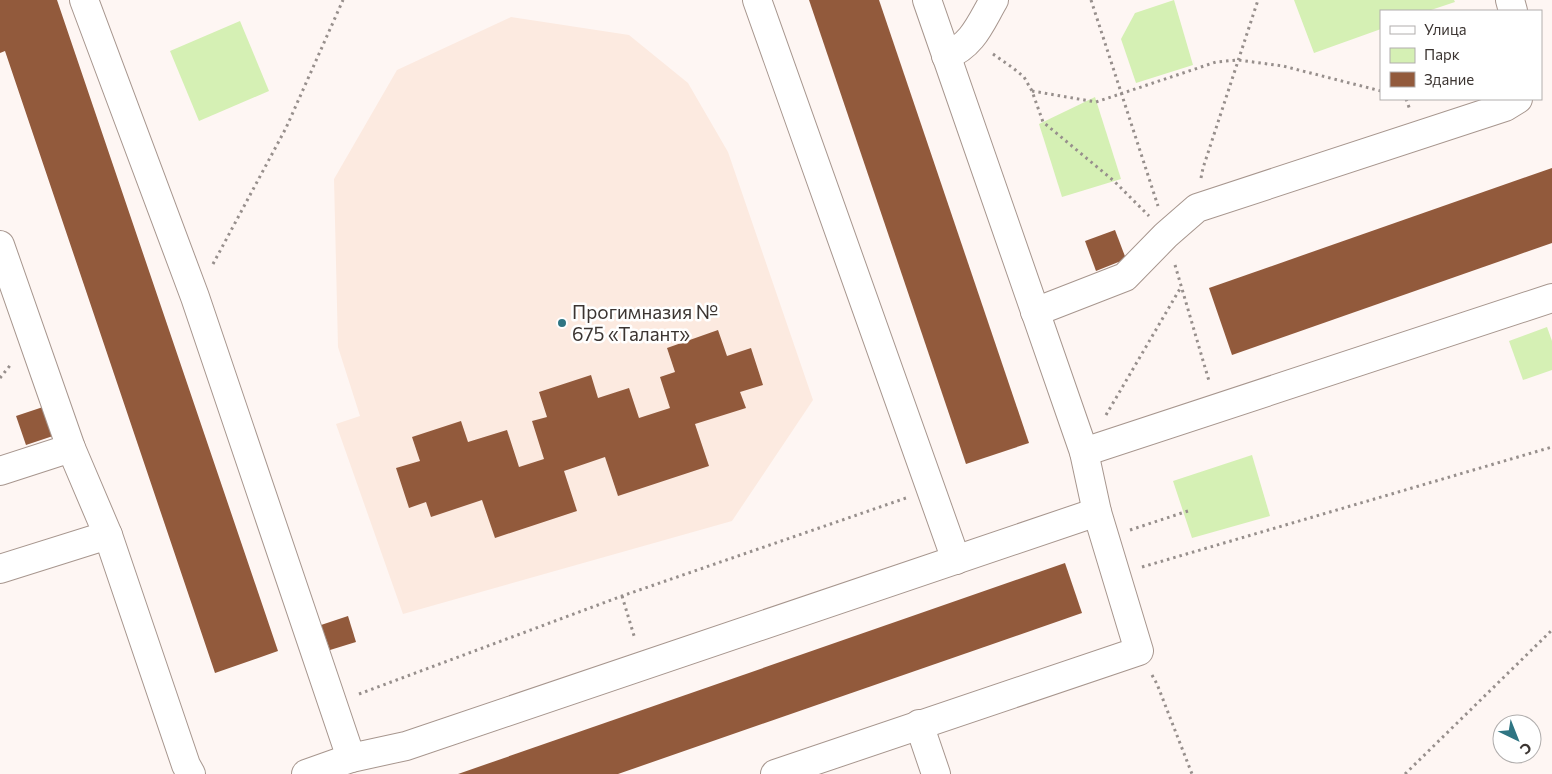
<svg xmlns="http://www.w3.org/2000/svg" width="1552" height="774" viewBox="0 0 1552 774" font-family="Commissioner,sans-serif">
	<rect width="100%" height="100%" fill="#fef6f3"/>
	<polygon fill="#fceae0" points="511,17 629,35 688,83 728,152 813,400 732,521 403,614 336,424 360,416 338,347 334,179 397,70"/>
	<g fill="#d5f0b4">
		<polygon points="1174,0 1193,65 1136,83 1121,39 1135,13"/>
		<polygon points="1294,0 1454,0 1455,2 1428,11 1381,11 1381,29 1314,53"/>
		<polygon points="240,21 269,91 199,121 170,51"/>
		<polygon points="1095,97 1121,179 1062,197 1039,124"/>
		<polygon points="1547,327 1552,341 1552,370 1523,380 1509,341"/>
		<polygon points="1252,455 1270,516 1192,538 1173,481"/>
	</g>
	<g fill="#925a3c">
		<polygon points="0,0 57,0 278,651 215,673 5,51 0,53"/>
		<polygon points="809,0 879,0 1029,443 966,464"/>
		<polygon points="1552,168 1552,243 1232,355 1209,288"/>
		<polygon points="1115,230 1126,259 1096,271 1085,241"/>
		<polygon points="718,330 727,356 751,348 763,385 740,392 746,408 695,424 709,466 618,496 605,457 564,471 577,511 495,538 482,500 431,517 426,502 409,508 396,468 420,461 412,437 461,421 468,442 507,430 519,467 544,459 532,421 547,417 539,392 591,375 598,398 629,388 639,418 670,408 660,377 675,372 667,348"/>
		<polygon points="46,406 56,435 26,445 16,416"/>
		<polygon points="1065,563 1082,613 990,645 618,774 458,774"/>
		<polygon points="348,616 356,642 330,650 321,625"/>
	</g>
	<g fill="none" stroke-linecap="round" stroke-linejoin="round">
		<defs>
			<g id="minor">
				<polyline points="84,0 195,297 351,758 406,746 1097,512"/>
				<polyline points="757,0 956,560"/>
				<polyline points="1510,0 1513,11"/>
				<path d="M946,56C973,45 980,24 994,0"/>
				<polyline points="0,245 71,448 108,535"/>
				<polyline points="1035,312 1125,277 1166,235 1197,208 1505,107 1518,99"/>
				<polyline points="1084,452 1552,298"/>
				<polyline points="0,471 71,448"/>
				<polyline points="0,569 108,535 186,765 191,774"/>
				<polyline points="919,724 936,774"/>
				<polyline points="306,774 351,758"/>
				<polyline points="775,774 1139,651 1097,512 1084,452 927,0"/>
			</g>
		</defs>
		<use href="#minor" stroke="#a7968e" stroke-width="30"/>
		<g stroke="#978f8c" stroke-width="3" stroke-dasharray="2.5 4" stroke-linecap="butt">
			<polyline points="1091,0 1158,206"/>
			<polyline points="993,54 1013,68 1024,77 1032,91 1043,122 1114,181 1149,216"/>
			<polyline points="1032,91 1096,102 1216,62 1238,60 1283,66 1381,91"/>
			<polyline points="1406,99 1410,110"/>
			<polyline points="1201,178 1203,168 1258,0"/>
			<polyline points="213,264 286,128 343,0"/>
			<polyline points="1175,265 1209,381"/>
			<polyline points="0,378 12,363"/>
			<polyline points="1106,415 1181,287"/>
			<polyline points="1130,530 1191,510"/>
			<polyline points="1142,567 1552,447"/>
			<polyline points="622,596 635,639"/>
			<polyline points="1152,675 1157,684 1192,774"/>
			<polyline points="359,694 622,596 906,498"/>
			<polyline points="1405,774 1552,630"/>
		</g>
		<use href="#minor" stroke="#fff" stroke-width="28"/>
	</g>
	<circle fill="#2f7583" stroke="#fff" stroke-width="2" cx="562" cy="323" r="5"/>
	<g text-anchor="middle" stroke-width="5" stroke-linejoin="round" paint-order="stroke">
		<g font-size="19" fill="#3c3532" stroke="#fff" text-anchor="start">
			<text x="572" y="319">Прогимназия №<tspan x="572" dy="22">675 «Талант»</tspan></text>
		</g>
	</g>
	<rect x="1380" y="10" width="162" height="90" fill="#ffffff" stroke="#b1aead"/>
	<rect x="1390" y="26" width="25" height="8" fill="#ffffff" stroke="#b1aead"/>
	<text x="1424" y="35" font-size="15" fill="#3c3532">Улица</text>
	<rect x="1390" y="48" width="25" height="15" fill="#d5f0b4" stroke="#b1aead"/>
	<text x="1424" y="60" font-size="15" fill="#3c3532">Парк</text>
	<rect x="1390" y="72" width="25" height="15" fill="#925a3c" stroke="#b1aead"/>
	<text x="1424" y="85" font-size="15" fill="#3c3532">Здание</text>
	<g transform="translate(1517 739) rotate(137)"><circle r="24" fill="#ffffff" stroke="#b1aead"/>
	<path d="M0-4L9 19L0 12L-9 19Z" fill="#2f7583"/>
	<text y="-8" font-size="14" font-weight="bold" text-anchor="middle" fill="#3c3532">С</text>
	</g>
</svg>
